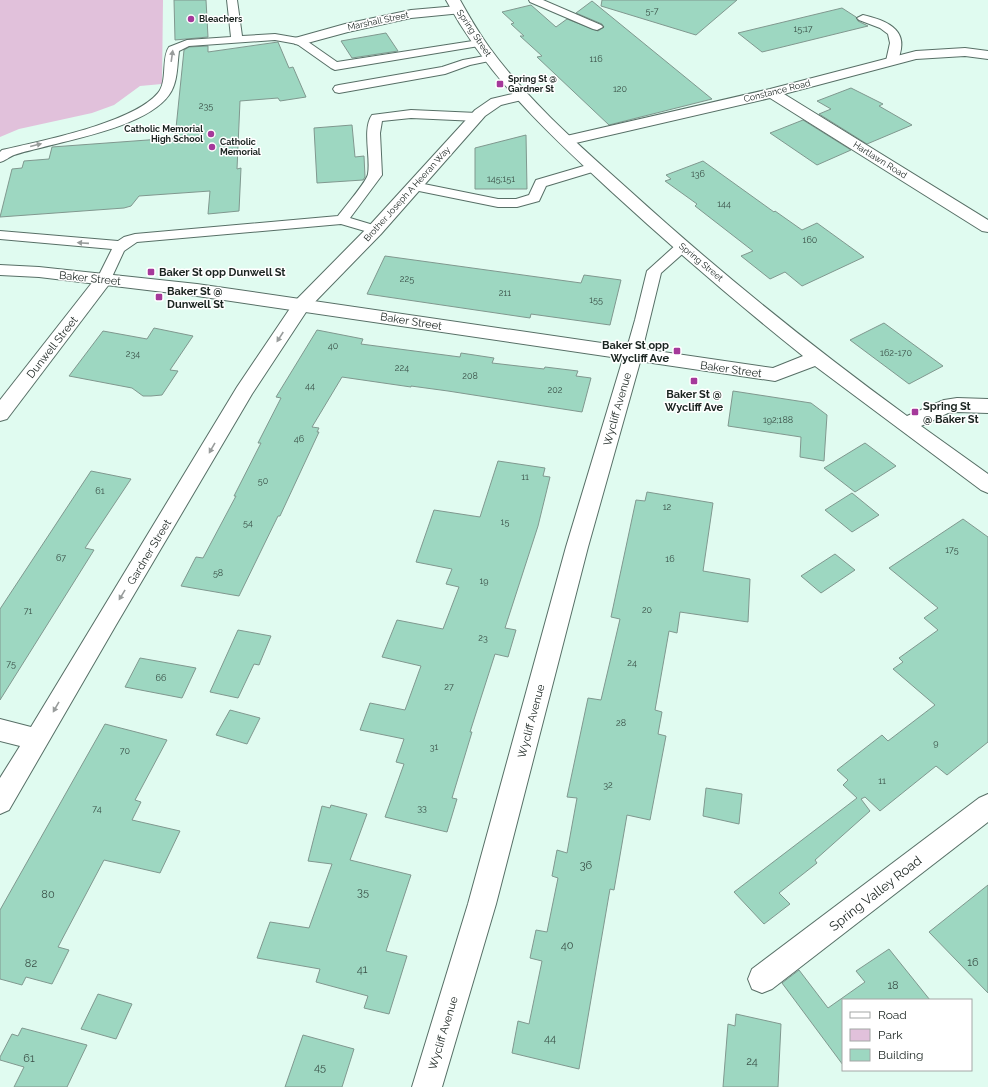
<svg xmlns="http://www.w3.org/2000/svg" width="988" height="1087" viewBox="0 0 988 1087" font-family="Raleway,sans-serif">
	<rect width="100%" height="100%" fill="#e0fbf0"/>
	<polygon fill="#e1c1db" points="0,0 163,0 162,84 140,86 114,105 92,113 19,129 0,137"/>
	<g fill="#9dd7c1" stroke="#80988f">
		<polygon points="174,0 206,0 208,37 175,40"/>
		<polygon points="602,0 737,0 696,35 601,6"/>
		<polygon points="592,1 712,99 609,125 537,57 542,56 520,36 524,36 511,24 514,23 502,12 531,5 556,27 567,19 598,31 604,27 602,24 576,13"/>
		<polygon points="842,8 856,17 858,21 868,26 762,52 738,33"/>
		<polygon points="386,33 398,51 352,58 341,41"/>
		<polygon points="278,42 289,68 293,67 306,97 280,101 278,98 240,101 237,169 241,168 239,211 208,214 210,191 139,196 131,206 124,208 0,217 12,169 22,168 24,161 49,159 52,147 175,138 184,50 189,47 208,46 208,52"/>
		<polygon points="851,88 883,104 879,106 912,125 867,144 819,114 831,109 817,101"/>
		<polygon points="803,120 851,150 817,165 770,133"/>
		<polygon points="352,125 355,157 364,156 365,177 363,180 317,183 314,128"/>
		<polygon points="526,135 527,189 475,189 475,148"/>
		<polygon points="703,161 774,212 775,211 802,230 817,223 864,257 802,286 785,272 770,279 741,256 753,251 695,206 697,204 665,181 671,179 666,175"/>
		<polygon points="385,256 581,283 584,275 621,280 610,325 531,314 530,318 367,294"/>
		<polygon points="884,323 943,366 909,384 850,340"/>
		<polygon points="154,328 193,336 170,370 178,371 162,395 151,396 143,396 132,388 69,376 103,331 147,339"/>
		<polygon points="317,330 363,339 361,344 460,357 461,353 494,358 492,363 544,369 545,367 578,371 576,376 591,378 582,412 448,391 411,386 411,387 342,377 312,427 319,428 317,432 319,432 280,516 278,516 239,596 181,586 196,557 203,558 236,496 234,496 261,443 258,443 281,398 276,397"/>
		<polygon points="733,391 811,403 827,415 824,461 800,457 801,437 728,426"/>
		<polygon points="865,443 896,466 855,492 824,468"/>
		<polygon points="498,461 545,468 543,476 550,477 538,526 505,628 516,630 508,657 495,654 470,732 472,732 452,798 457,799 447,832 385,817 404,764 396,762 404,739 360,730 370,703 405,710 421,666 382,657 397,620 443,629 459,587 446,584 452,569 416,562 434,510 480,517"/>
		<polygon points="91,471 131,479 85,548 94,550 0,700 0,609"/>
		<polygon points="647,492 713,503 703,571 750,579 748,622 680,612 677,633 669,631 655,710 662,712 658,734 666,736 650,820 627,815 614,890 610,889 579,1069 512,1053 518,1021 529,1024 542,961 530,958 536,930 547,932 558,878 552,876 557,850 567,853 577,798 567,797 588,698 601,700 620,619 611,617 636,500 645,501"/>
		<polygon points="852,493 879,515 852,532 825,510"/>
		<polygon points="963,519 988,537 988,742 947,775 936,766 880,811 865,797 861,799 870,811 815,860 817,863 779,893 790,904 764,924 734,892 857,798 843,785 848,780 837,770 882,735 888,741 935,705 893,669 903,662 899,658 938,630 924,618 938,608 889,568"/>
		<polygon points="835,554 855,570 821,593 801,576"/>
		<polygon points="238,630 271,636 259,665 254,664 238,698 210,692"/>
		<polygon points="140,658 196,668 182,698 125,687"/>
		<polygon points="230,710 260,718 247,744 216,735"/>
		<polygon points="105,724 167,740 135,800 141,802 132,820 180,831 160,873 104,860 58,947 69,950 52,984 26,977 22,985 0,979 0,910"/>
		<polygon points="706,788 742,794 739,824 703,816"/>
		<polygon points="331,805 367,814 350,860 411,875 386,951 407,956 389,1014 364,1008 368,996 316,982 320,969 257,958 270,922 309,928 332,864 308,861 322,806 330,808"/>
		<polygon points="988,885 988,993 929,932"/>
		<polygon points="889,949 930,1000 843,1000 843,1065 782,983 799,970 828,1008 865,982 856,971"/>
		<polygon points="98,994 132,1004 116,1039 81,1029"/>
		<polygon points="736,1014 781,1024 778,1087 723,1087 728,1024 735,1026"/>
		<polygon points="22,1028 87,1045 67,1087 14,1087 24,1067 0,1060 0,1057 12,1034 18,1036"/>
		<polygon points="303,1035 354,1049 342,1087 285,1087"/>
	</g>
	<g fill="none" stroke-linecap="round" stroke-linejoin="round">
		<defs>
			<g id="lane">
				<path d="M227,0H237L242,36L275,34L304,39L337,62L479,40L483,41L485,43L483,45L479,46L335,70L331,68L297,44L275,40L189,46L179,51C177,65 178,83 169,95C144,130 54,142 14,155C9,157 5,161 0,162V152L2,150C41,141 133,123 158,93C168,81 161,58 169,47L187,40L231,37Z"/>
				<polygon points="529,0 543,0 601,25 603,27 597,30 593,29 530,2"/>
				<path d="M863,15C880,19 905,26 901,49C900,54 899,59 896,63H888L886,61L890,43L888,34L880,28L859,20L857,18Z"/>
				<polygon points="490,55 494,56 496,58 494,60 470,65 445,74 339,93 335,92 333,89 335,86 339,85 442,67 463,60"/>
				<path d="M411,110L477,113L481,114L483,117L481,120L477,121L411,118L382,121L380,133L382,175L350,218L380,227L382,230L380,233L375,234L341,224L137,242L124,251L111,279L109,282L104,283L99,282L97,279L112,249L0,239V231L118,241L124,237L135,234L338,216C344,208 367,181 368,174C371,157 362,129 372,115Z"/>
				<polygon points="594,163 599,164 601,167 599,170 546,186 539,201 517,207 498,207 414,190 409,189 407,186 409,183 414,182 498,199 516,199 529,195 536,180"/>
				<polygon points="683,242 688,243 690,246 688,249 661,273 641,355 638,359 633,360 628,359 625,355 635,320 647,271 678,243"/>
			</g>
			<g id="street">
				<polygon points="457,6 462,7 464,10 462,13 411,18 348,32 300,45 295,44 293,41 295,38 345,24 411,10"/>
				<polygon points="965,48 988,51 988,59 965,56 916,59 784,94 988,220 988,232 982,231 770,98 567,145 562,143 559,140 562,137 770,89 916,51"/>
				<polygon points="521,92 526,93 528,96 526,99 501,105 485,116 381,234 308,309 252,394 116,625 9,810 0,814 0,778 20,746 0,741 0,719 31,727 237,387 295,301 369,226 475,110 491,99"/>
				<polygon points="104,274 110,275 113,279 110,283 7,419 0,421 0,400 98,275"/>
				<polygon points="633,349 640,351 642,355 588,547 496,904 442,1087 412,1087 468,904 566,547 624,355 626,351"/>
				<polygon points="988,794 988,822 772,989 762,993 752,989 748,979 752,969 979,798"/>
			</g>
			<path id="secondary" d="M446,0H460C469,16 478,32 489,47C528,101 580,146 629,190C718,271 811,346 907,416L944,400L957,398L988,399V413L957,412L948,413L921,426L988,474V493L981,490L815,366L775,381L197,296L39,277L0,275V265L39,267L197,284L773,368L803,356C738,304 675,250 613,193C548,133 489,79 446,0Z"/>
		</defs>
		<use href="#lane" stroke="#576f66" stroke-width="2"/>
		<use href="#street" stroke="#576f66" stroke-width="2"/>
		<use href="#secondary" stroke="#576f66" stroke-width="2"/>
		<use href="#lane" fill="#fff" fill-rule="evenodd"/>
		<use href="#street" fill="#fff" fill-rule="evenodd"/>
		<use href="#secondary" fill="#fff" fill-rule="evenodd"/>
	</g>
	<defs><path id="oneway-solid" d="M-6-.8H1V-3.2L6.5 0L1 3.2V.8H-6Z"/></defs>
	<g fill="#989c9b">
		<use href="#oneway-solid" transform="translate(172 56) rotate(-82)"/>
		<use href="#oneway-solid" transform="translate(36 145) rotate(-14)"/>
		<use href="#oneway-solid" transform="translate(83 243) rotate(-176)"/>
		<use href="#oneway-solid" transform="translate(280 337) rotate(123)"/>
		<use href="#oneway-solid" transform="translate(212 448) rotate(120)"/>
		<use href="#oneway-solid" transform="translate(122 595) rotate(121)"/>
		<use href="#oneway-solid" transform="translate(56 707) rotate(120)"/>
	</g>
	<g fill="#a5399a" stroke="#fff" stroke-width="1.5">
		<circle cx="191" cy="19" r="4"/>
		<rect x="496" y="80" width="8" height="8" rx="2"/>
		<circle cx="211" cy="134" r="4"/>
		<circle cx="212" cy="147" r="4"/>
		<rect x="147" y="268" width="8" height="8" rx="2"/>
		<rect x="155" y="293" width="8" height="8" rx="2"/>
		<rect x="673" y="347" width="8" height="8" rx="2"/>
		<rect x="690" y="377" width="8" height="8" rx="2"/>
		<rect x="911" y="408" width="8" height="8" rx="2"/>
	</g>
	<g text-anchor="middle" stroke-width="3" stroke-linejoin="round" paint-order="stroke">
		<g font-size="9" fill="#3b5148">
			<text x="652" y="14">5-7</text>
			<text x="803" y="32">15;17</text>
			<text x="596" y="62">116</text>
			<text x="620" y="92">120</text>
			<text x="206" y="109">235</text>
			<text x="698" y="177">136</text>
			<text x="501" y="182">145;151</text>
			<text x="724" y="207">144</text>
			<text x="810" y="243">160</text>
			<text x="407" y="282">225</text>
			<text x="505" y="296">211</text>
			<text x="596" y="303">155</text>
			<text x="333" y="349">40</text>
			<text x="896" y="356">162-170</text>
			<text x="133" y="357">234</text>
			<text x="402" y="371">224</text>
			<text x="470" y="379">208</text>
			<text x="310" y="389">44</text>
			<text x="555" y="393">202</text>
			<text x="778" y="423">192;188</text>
			<text x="299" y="442">46</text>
			<text x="525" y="480">11</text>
			<text x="263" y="484">50</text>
			<text x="100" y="494">61</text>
			<text x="667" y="510">12</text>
			<text x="505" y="525">15</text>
			<text x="248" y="526">54</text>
			<text x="952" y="553">175</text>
			<text x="61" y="561">67</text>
			<text x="670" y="562">16</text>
			<text x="218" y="576">58</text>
			<text x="484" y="584">19</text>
			<text x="647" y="613">20</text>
			<text x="28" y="614">71</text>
			<text x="483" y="641">23</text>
			<text x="632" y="666">24</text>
			<text x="11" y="667">75</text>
			<text x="161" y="681">66</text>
			<text x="449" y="690">27</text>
			<text x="621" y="726">28</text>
			<text x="936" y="746">9</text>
			<text x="434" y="750">31</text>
			<text x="125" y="754">70</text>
			<text x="882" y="784">11</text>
			<text x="608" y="788">32</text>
			<text x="422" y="811">33</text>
			<text x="97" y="812">74</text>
		</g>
		<g font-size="9" font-weight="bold" fill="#1a2420" stroke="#fff" text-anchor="start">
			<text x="199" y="22">Bleachers</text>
			<text x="508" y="82">Spring St @<tspan x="508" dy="10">Gardner St</tspan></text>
			<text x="203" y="132" text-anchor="end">Catholic Memorial<tspan x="203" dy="10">High School</tspan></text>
			<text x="220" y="145">Catholic<tspan x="220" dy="10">Memorial</tspan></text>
		</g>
		<g font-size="9" fill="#1a2420" stroke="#fff">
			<text transform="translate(378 21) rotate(-12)" y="3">Marshall Street</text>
			<text transform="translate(474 33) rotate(56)" y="3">Spring Street</text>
			<text transform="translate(777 91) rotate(-14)" y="3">Constance Road</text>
			<text transform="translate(880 160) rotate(32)" y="3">Hartlawn Road</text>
			<text transform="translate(407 194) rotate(-48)" y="3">Brother Joseph A Heeran Way</text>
			<text transform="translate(701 262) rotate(40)" y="3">Spring Street</text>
		</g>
		<g font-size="11" font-weight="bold" fill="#1a2420" stroke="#fff" text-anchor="start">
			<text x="159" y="276">Baker St opp Dunwell St</text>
			<text x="167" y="295">Baker St @<tspan x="167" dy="13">Dunwell St</tspan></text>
			<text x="669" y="349" text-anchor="end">Baker St opp<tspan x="669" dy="13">Wycliff Ave</tspan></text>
			<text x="694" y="398" text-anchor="middle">Baker St @<tspan x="694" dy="13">Wycliff Ave</tspan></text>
			<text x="923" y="410">Spring St<tspan x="923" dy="13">@ Baker St</tspan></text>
		</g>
		<g font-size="11" fill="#1a2420" stroke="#fff">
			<text transform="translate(90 278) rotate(6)" y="4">Baker Street</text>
			<text transform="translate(411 321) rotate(9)" y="4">Baker Street</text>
			<text transform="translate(52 347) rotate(-52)" y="4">Dunwell Street</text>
			<text transform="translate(731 369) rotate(8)" y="4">Baker Street</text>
			<text transform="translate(617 409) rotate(-74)" y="4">Wycliff Avenue</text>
			<text transform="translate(149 552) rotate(-59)" y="4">Gardner Street</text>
			<text transform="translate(531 721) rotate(-75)" y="4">Wycliff Avenue</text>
			<text transform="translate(443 1033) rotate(-73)" y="4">Wycliff Avenue</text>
		</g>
		<g font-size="11" fill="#3b5148">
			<text x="586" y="869">36</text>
			<text x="363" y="896">35</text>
			<text x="48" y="898">80</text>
			<text x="567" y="949">40</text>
			<text x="973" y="966">16</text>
			<text x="31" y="967">82</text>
			<text x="362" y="973">41</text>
			<text x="893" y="989">18</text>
			<text x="550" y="1042">44</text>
			<text x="29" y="1062">61</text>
			<text x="752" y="1065">24</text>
			<text x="320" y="1071">45</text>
		</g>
		<g font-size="13" fill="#1a2420" stroke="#fff">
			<text transform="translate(875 893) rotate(-38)" y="5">Spring Valley Road</text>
		</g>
	</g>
	<rect x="842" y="999" width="130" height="72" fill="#ffffff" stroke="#a3a7a6"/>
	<rect x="850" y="1012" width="20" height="6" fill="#ffffff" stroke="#a3a7a6"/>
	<text x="878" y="1019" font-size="12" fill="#1a2420">Road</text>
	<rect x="850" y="1029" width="20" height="12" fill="#e1c1db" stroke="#a3a7a6"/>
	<text x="878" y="1039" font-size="12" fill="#1a2420">Park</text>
	<rect x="850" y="1049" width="20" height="12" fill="#9dd7c1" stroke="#a3a7a6"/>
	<text x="878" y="1059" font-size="12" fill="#1a2420">Building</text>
</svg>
